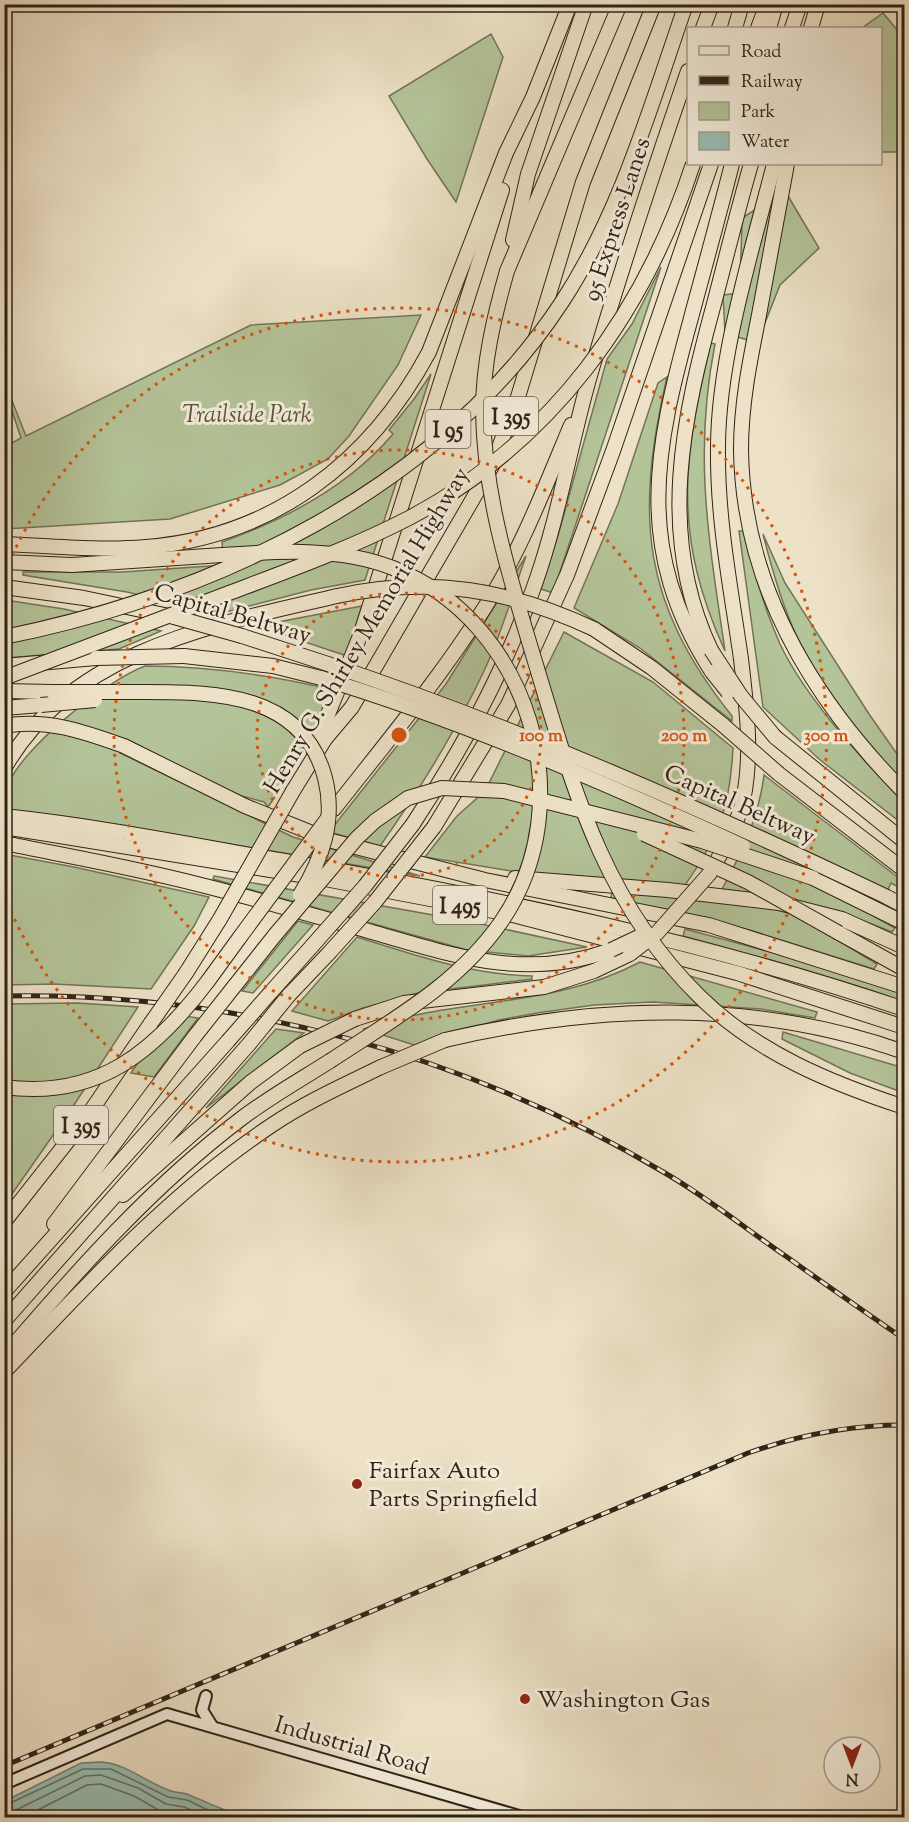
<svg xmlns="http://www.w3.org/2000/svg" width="909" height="1822" viewBox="0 0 909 1822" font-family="'Sorts Mill Goudy',serif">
	<rect width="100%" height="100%" fill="#ede2c7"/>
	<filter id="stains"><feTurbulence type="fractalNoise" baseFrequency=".00333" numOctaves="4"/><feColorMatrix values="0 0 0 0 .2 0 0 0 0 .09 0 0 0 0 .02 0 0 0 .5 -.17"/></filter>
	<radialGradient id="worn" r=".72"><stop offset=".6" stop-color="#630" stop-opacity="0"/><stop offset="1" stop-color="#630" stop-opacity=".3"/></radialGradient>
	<g fill="#b4c499" stroke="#727457" stroke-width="1.5">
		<polygon points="883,13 904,38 904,152 881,152 880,28 862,28"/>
		<polygon points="491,34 503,57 456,202 427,159 389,96"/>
		<polygon points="785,191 819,248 780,285 757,343 725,333 723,295 740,293 742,218"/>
		<polygon points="661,267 553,593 541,589 559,532 607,359 632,324"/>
		<polygon points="421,315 398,365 349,436 328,459 280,485 170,519 5,529 5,447 21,438 5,390 5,383 26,436 251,325"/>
		<path d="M711,343L715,344C693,455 709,541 725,651C673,537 682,461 711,343Z"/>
		<path d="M431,374L365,580L311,590L218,614L127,592L23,575V572H122L224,565L222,542C284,520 349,486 393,434L389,430L414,399Z"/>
		<path d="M667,377C635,516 641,602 732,716V721L640,648L574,608L618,504L658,383Z"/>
		<path d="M739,531H744C753,569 764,608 780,644C805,697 863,761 904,802V825L819,759L763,707Z"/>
		<path d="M763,534L785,583L869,714L904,764V783C865,746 822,688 798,639C782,606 772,570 763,534Z"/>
		<path d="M526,556C512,595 501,636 483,673C454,734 419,791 380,846L329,832L446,684Z"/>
		<polygon points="5,600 64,609 161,631 119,649 5,658"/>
		<polygon points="362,606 347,656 257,626"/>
		<path d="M564,632L653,682L733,748C730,807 719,837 685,885L511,871L425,857L457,816L485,791Z"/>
		<path d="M145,666C209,666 271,675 334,690L279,791L268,807L264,802L238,795L127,740L120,753L293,837L420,876L75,818L5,810C5,805 3,797 5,792C16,751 107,680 145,666Z"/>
		<path d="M764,775L904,882V890L891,883L875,917L895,928L892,932C831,906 787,898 722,889C742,853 759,816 764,775Z"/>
		<polygon points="4,854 74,867 209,897 194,926 151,989 54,984 5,985"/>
		<polygon points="214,876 467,921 587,947 528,956 467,950 213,879"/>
		<polygon points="612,891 768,908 835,923 832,937 877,964 874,969 749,930 611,898"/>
		<polygon points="298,921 313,925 253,993 242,991"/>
		<polygon points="685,929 834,969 904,994 904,1005 769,960 683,936"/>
		<path d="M357,937C414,955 472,975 532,976V979L418,993L363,1008L328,1021L292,1011Z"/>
		<path d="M640,962L817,1012L815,1018L761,1009L653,1002L594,1005L537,1013L499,1020L414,1045L364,1029C456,997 552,1009 640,962Z"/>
		<polygon points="77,1003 138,1007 72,1108 5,1204 5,1004"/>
		<polygon points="171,1014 198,1018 154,1077 131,1073"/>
		<polygon points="276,1029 304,1033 206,1108"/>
		<polygon points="783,1032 904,1068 904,1093 850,1073 782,1039"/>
	</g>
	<path fill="#99beb4" stroke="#6f8074" stroke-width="1.5" d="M102,1762C127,1764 147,1783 171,1791C176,1793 183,1792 189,1795C210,1803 229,1814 250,1817H5V1801L81,1763Z"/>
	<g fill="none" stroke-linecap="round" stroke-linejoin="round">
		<g stroke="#647064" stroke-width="1.5">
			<polyline points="4,1806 83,1769 111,1769 168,1797 187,1800 225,1818"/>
			<polyline points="4,1814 12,1812 85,1776 101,1775 138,1788 166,1804 184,1807 209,1818"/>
			<polyline points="22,1818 87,1785 101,1784 134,1796 162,1812 183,1818"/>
		</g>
		<polyline stroke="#6f8074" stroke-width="3" points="4,1740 5,1742"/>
		<defs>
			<g id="secondary">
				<polyline points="206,1696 202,1710 212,1726"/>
				<polyline points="4,1784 167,1714 526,1818"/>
			</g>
			<g id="highway">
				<polyline points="703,28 712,4"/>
				<polyline points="735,28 742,4"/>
				<polyline points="758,28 767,4"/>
				<polyline points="769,28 776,4"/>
				<polyline points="792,28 800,4"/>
				<polyline points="811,28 818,4"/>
				<path d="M787,164C778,214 768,264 759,315C750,360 741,404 741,450C743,585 812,699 904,792"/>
				<polyline points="513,240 528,174 586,4"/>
				<polyline points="507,271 620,4"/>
				<path d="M4,544C51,546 99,551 146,547C273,537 370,462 429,352L506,153L533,97L570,4"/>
				<polyline points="4,562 72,565 222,555"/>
				<polyline points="4,587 84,598 174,617"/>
				<polyline points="594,629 652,668 723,725"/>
				<polyline points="242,636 328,664"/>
				<path d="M711,650C656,534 683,417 715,300C727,254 738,209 751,164"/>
				<polyline points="184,656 273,666 321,678"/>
				<polyline points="4,666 96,658"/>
				<path d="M712,672C633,549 655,449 691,318C705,266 719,215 732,164"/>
				<polyline points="4,691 53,692"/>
				<polyline points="4,708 41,705"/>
				<polyline points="775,737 904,841"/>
				<polyline points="317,741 360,636 502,190"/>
				<polyline points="124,746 245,806 332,841 485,880 709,925 904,987"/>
				<path d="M4,769C70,650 217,624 337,596"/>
				<polyline points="779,774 904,870"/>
				<polyline points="293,791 325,739 352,707 492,466 518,397 583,182 654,4"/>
				<path d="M334,809C386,743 440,678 485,607C521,550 545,487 571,425"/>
				<path d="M4,816C97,826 188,844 279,860C491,897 700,940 904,1009"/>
				<path d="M413,824C463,748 507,667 536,581C559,515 570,446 589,379C619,275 653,173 688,71"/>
				<polyline points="4,827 325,879 509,914 737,973 904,1027"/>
				<polyline points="434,827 508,705 567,575 613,451 711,164"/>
				<path d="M4,843C73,857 142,869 209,887C264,901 318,917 372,932C455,956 526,981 611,950"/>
				<path d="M710,873C724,848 741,819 745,790C752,746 746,703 741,659C731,589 717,519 718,448C718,358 752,251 774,164"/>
				<polyline points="515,878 668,890 779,903 842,919 904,947"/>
				<polyline points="813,878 904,923"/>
				<polyline points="887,897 904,906"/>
				<polyline points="839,933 904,969"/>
				<polyline points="186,973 220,919"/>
				<polyline points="208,981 240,937"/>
				<polyline points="233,988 275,935"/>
				<polyline points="271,992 312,946"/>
				<polyline points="289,995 329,953"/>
				<polyline points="355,1019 404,1003 544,987 594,971 630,954"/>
				<path d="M445,1040C599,1004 754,999 904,1052"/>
				<polyline points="123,1195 251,1082 300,1046"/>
				<polyline points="4,1222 86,1118 151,1023"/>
				<polyline points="54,1224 195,1036"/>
				<polyline points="4,1292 228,1041"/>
				<polyline points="4,1321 249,1044"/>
				<path d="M4,1356C77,1271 152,1186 242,1118C270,1097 300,1080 330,1061"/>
				<path d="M4,1372C87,1285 171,1192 272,1125C306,1102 344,1085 381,1067"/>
			</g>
		</defs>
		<use href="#secondary" stroke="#2f2315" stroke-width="14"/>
		<use href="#highway" stroke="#2f2315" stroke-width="16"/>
		<use href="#secondary" stroke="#f3ecdb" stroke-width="10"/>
		<use href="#highway" stroke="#ede2c7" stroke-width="14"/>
		<defs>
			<g id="rail">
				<path d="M4,996C237,992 466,1054 665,1173C708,1198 746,1229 787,1257C826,1285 865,1312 904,1339"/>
				<path d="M4,1766L748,1453C799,1435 850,1425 904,1425"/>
			</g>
		</defs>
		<use href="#rail" stroke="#2f2315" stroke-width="5"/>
		<use href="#rail" stroke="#f3ecdb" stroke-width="3" stroke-dasharray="9" stroke-linecap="butt"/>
		<defs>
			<g id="highway-bridge">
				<path d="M507,271C494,317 483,363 483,411C484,495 509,575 533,655C572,783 601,900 700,997C757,1053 831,1083 904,1107"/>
				<path d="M222,555C279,551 339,547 393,568C529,621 584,802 501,922C458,984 392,1020 330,1061"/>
				<path d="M337,596C430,576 509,589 594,629"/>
				<polyline points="174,617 242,636"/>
				<path d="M4,637C217,594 439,489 562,302C621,212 651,105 686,4"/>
				<polyline points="711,650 741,696 775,737"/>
				<polyline points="96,658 184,656"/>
				<path d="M328,664C520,728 704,810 887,897"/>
				<polyline points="712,672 728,692"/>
				<path d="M4,678C79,649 154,621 229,593C290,570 351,548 409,518C551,443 644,314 693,164"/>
				<path d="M321,678C466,722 605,783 743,846"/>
				<path d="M53,692C84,692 114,692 145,692C215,692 303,693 325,778C336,821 322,859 300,895"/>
				<polyline points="41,705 95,700"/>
				<polyline points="723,725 779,774"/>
				<path d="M4,726C46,718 85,732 124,746"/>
				<polyline points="644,834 748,882 839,933"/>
				<polyline points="220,919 293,791"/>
				<polyline points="275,935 357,838 375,821 408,798 442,788 504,791 702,841 813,878"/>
				<polyline points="240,937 328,818"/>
				<polyline points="312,946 365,886 413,824"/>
				<polyline points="611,950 647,933"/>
				<polyline points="329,953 375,902 434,827"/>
				<polyline points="630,954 657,933 710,873"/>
				<polyline points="151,1023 186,973"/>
				<polyline points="195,1036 233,988"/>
				<polyline points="228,1041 271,992"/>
				<polyline points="249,1044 289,995"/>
				<polyline points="300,1046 355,1019"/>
				<polyline points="381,1067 445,1040"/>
				<path d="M4,1087C98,1100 155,1051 208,981"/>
			</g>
		</defs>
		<use href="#highway-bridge" stroke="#2f2315" stroke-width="16" stroke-linecap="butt"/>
		<use href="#highway-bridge" stroke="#ede2c7" stroke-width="14"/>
	</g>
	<g fill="none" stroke="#d6540d" stroke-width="3" stroke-dasharray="3 6">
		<circle cx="399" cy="735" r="142"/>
		<circle cx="399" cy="735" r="285"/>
		<path d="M5 572A427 427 0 1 1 5 898"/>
	</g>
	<g fill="#8f2418" stroke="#f3ecdb" stroke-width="2">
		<circle cx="357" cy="1484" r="6"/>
		<circle cx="525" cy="1699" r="6"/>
	</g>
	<g text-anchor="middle" stroke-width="6" stroke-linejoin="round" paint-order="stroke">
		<g fill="#f3ecdb" stroke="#6a5f50" stroke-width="1.5">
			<rect x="484" y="397" width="54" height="38" rx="4.5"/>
			<rect x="425.5" y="410" width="45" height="38" rx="4.5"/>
			<rect x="433" y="886" width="54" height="38" rx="4.5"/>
			<rect x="54" y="1106" width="54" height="38" rx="4.5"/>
		</g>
		<g font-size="22" font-weight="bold" fill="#2f2315">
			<text x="511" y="424">I 395</text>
			<text x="448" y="437">I 95</text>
			<text x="460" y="913">I 495</text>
			<text x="81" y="1133">I 395</text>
		</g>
		<g font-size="24" fill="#2f2315" stroke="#f3ecdb">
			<text transform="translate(616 219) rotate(-72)" y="8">95 Express Lanes</text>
			<text transform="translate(233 613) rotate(16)" y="8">Capital Beltway</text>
			<text transform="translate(366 630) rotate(-59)" y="8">Henry G. Shirley Memorial Highway</text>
			<text transform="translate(740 804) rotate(24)" y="8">Capital Beltway</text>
			<text transform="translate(352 1745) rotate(16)" y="8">Industrial Road</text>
		</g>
		<g font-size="24" font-style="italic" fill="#57533d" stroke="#f3ecdb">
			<text x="247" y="422">Trailside Park</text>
		</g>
		<g font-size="24" fill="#2f2315" stroke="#f3ecdb" text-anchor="start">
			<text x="369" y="1478">Fairfax Auto<tspan x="369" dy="28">Parts Springfield</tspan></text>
			<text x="537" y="1707">Washington Gas</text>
		</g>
	</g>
	<circle cx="399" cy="735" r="9" fill="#d6540d" stroke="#f3ecdb" stroke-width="3"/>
	<g font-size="18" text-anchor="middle" font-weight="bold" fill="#d6540d" stroke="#f3ecdb" stroke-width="6" stroke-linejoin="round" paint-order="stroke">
		<text x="541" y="741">100 m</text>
		<text x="684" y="741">200 m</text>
		<text x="826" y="741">300 m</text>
	</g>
	<rect width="909" height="1822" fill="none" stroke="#ede2c7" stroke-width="24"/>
	<rect x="6" y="6" width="897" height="1810" fill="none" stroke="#2f2315" stroke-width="3"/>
	<rect x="12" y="12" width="885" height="1798" fill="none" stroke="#2f2315" stroke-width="1.5"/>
	<rect x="687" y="27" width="195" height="138" fill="#f3ecdb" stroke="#a59c8c" stroke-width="1.5"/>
	<rect x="699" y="46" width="30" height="9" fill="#f3ecdb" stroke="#a59c8c" stroke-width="1.5"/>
	<text x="741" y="57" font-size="18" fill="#2f2315">Road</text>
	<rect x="699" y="76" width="30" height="9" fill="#2f2315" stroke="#a59c8c" stroke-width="1.5"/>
	<text x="741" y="87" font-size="18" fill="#2f2315">Railway</text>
	<rect x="699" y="102" width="30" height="18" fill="#b4c499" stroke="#a59c8c" stroke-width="1.5"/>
	<text x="741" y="117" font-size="18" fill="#2f2315">Park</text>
	<rect x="699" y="132" width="30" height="18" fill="#99beb4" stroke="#a59c8c" stroke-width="1.5"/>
	<text x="741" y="147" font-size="18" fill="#2f2315">Water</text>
	<g transform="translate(852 1765) rotate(180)"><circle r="28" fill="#f3ecdb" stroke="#a59c8c" stroke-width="1.5"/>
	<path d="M0-4.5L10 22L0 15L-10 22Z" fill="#8f2418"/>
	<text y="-9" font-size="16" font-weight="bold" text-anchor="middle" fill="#2f2315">N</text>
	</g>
	<rect width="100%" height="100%" filter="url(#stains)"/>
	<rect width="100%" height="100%" fill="url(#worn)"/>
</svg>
